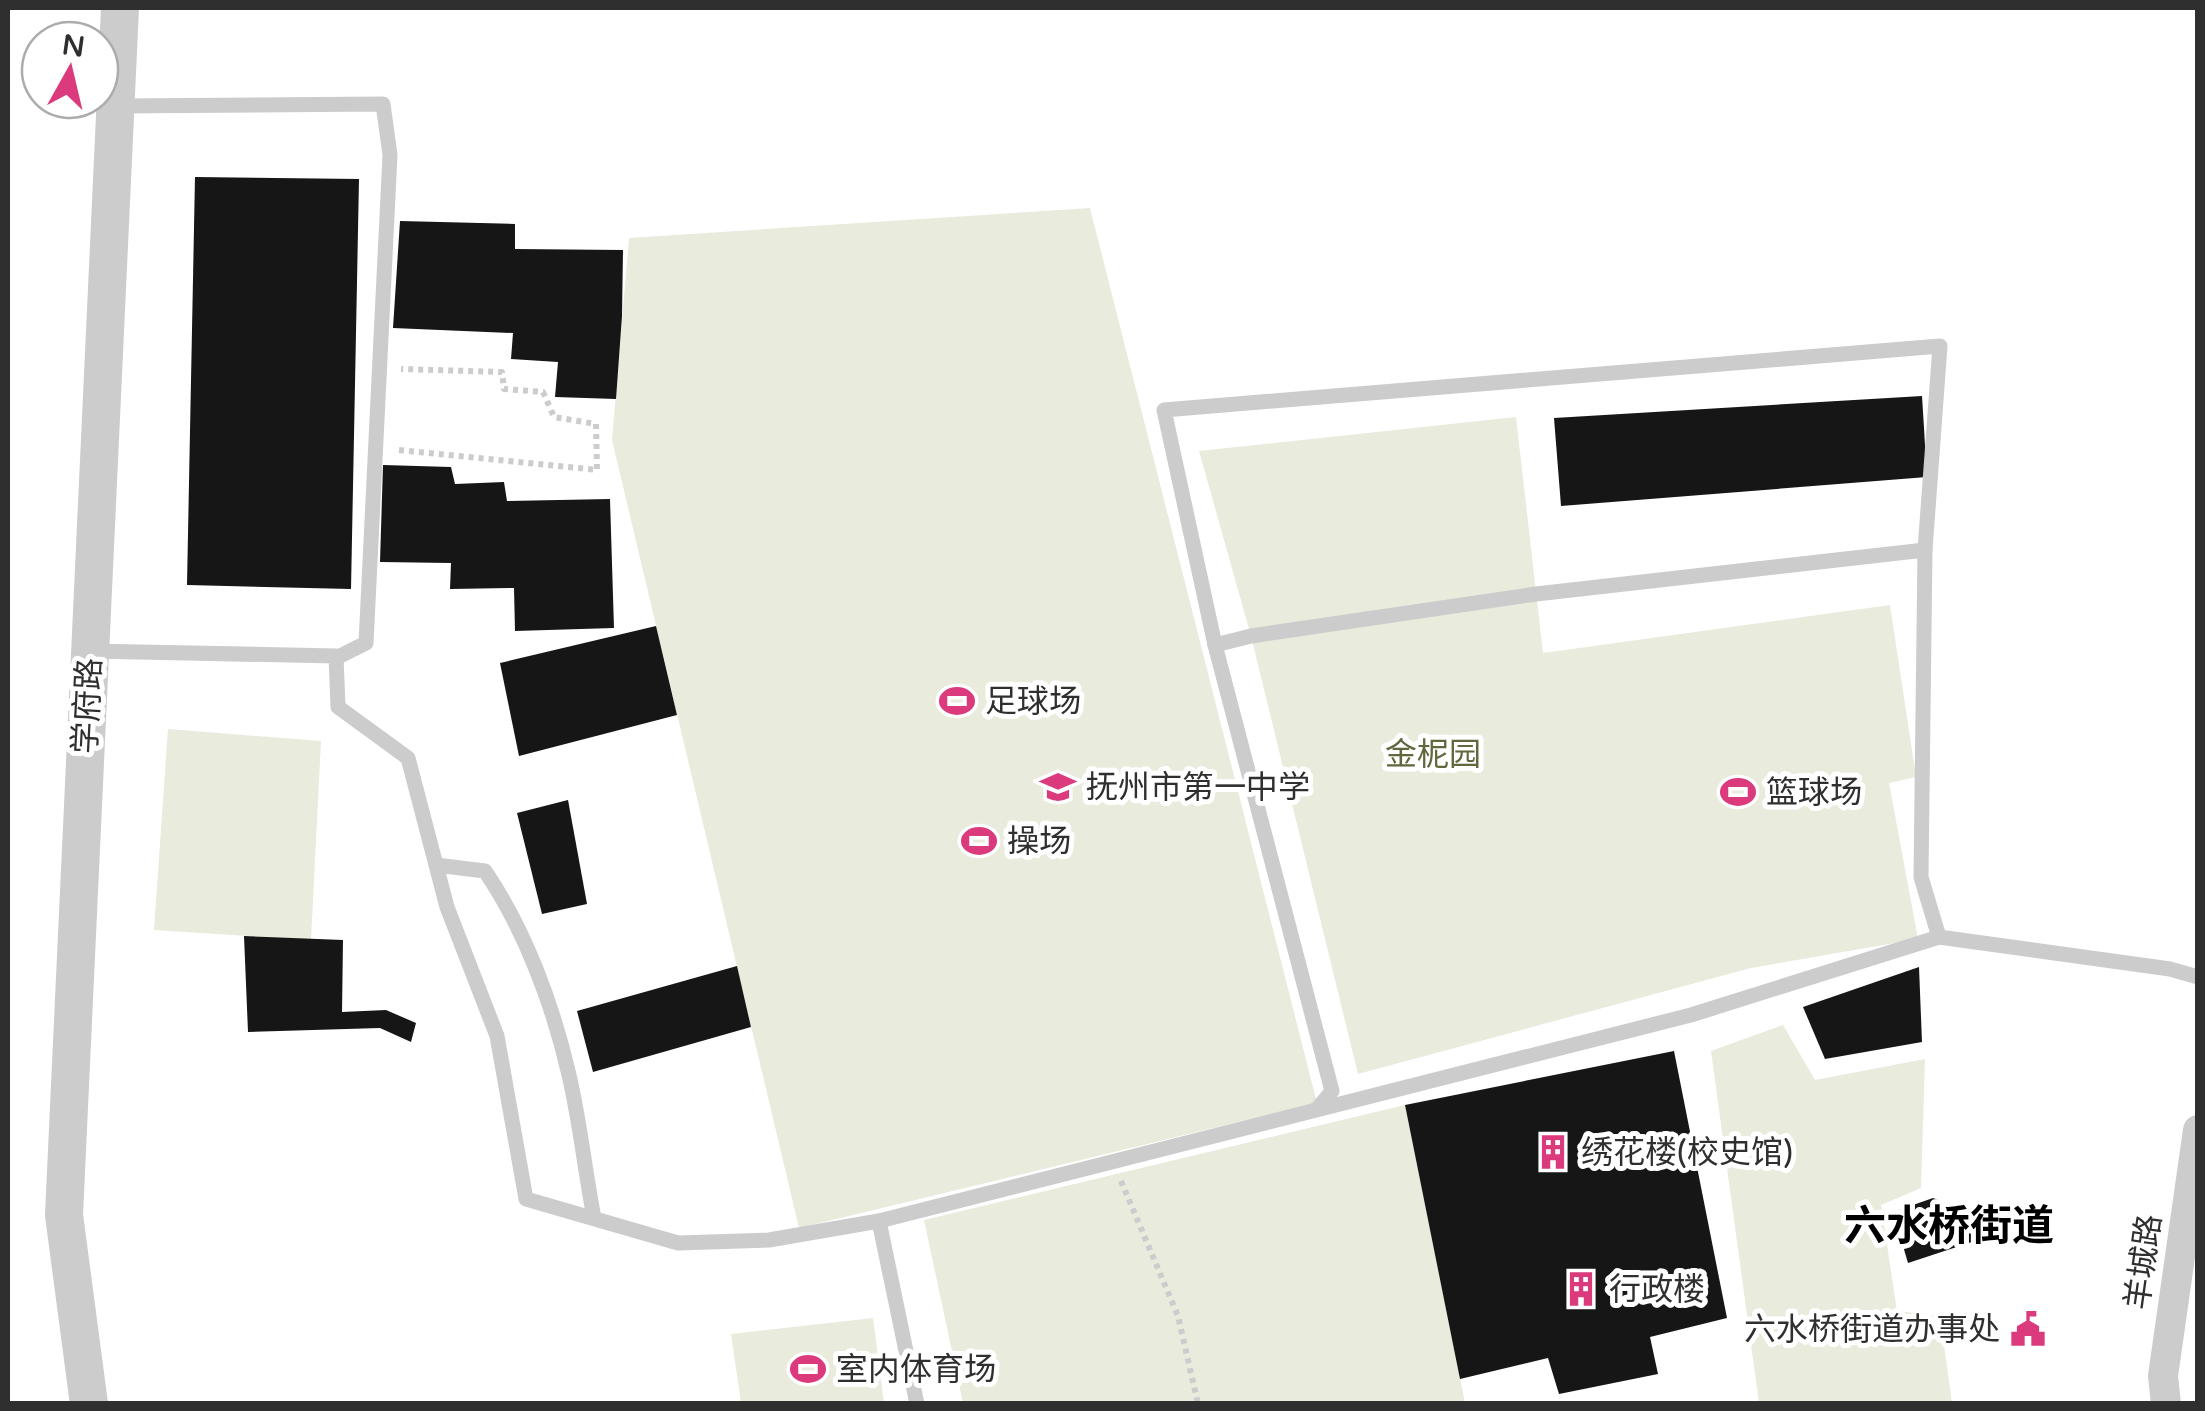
<svg xmlns="http://www.w3.org/2000/svg" width="2205" height="1411" viewBox="0 0 2205 1411" font-family="'Varela Round','Noto Sans SC',sans-serif">
	<rect width="100%" height="100%" fill="#fff"/>
	<g fill="#e9ebdd">
		<polygon points="1090,208 1317,1103 799,1228 612,440 629,238"/>
		<polygon points="1516,417 1543,653 1890,605 1916,777 1889,783 1918,939 1751,968 1358,1074 1251,636 1199,451"/>
		<polygon points="168,729 321,741 311,940 154,930"/>
		<polygon points="1783,1025 1815,1080 1925,1059 1921,1188 1881,1205 1897,1311 1940,1316 1952,1403 1759,1403 1711,1051"/>
		<polygon points="1405,1105 1465,1403 963,1403 924,1220"/>
		<polygon points="873,1318 884,1403 741,1403 731,1334"/>
	</g>
	<g fill="#161616">
		<polygon points="195,177 359,179 351,589 187,585"/>
		<polygon points="400,221 515,224 515,249 623,250 622,316 616,399 555,397 558,362 511,359 513,333 393,328"/>
		<polygon points="1922,396 1927,477 1561,506 1554,418"/>
		<polygon points="383,465 451,467 455,484 504,482 507,501 610,499 614,628 515,631 514,588 450,589 451,563 380,562"/>
		<polygon points="656,626 677,715 519,756 500,663"/>
		<polygon points="568,800 587,904 542,914 517,813"/>
		<polygon points="244,936 343,940 342,1012 386,1010 416,1023 411,1042 380,1028 248,1032"/>
		<polygon points="737,966 751,1027 593,1072 577,1011"/>
		<polygon points="1919,967 1922,1042 1825,1059 1803,1007"/>
		<polygon points="1674,1051 1727,1318 1650,1337 1658,1374 1559,1394 1548,1358 1460,1379 1405,1105"/>
		<polygon points="1933,1198 1970,1212 1981,1239 1908,1263 1893,1212"/>
	</g>
	<g fill="none" stroke-linecap="round" stroke-linejoin="round">
		<g stroke="#ccc" stroke-width="6" stroke-dasharray="5 5" stroke-linecap="butt">
			<polyline points="399,450 597,470 596,424 554,417 543,392 504,389 502,372 401,369"/>
			<polyline points="1121,1181 1178,1316 1198,1404"/>
		</g>
		<g stroke="#ccc" stroke-width="15">
			<polyline points="116,106 383,104 390,155 366,643 336,658"/>
			<polyline points="1215,645 1164,410 1940,346 1925,550"/>
			<polyline points="90,651 336,656 338,707 408,758 447,907 497,1036 526,1199 678,1243 769,1240 879,1221 1691,1015 1939,937 2170,969 2198,977"/>
			<path d="M436,865L485,871C525,930 553,1005 569,1075C580,1122 585,1171 594,1218"/>
			<polyline points="1317,1109 1332,1091 1215,645 1251,636 1536,594 1925,550 1921,877 1939,937"/>
			<polyline points="879,1221 917,1404"/>
		</g>
		<polyline stroke="#ccc" stroke-width="30" points="2166,1404 2163,1376 2198,1130"/>
		<polyline stroke="#ccc" stroke-width="38" points="89,1404 64,1215 120,8"/>
	</g>
	<defs>
		<symbol id="stadium-bare" viewBox="-9 -9 18 18"><path d="M0-5a6.5 5 0 1 0 0 10a6.5 5 0 1 0 0-10ZM-3.5-1.8h7v3.6h-7Z" fill="#db3b7c" stroke="#fff" stroke-width="2.5" paint-order="stroke"/></symbol>
		<symbol id="school-bare" viewBox="-9 -9 18 18"><path d="M0-5L7-2L0 1L-7-2ZM-4 1L0 2.5L4 1V4Q0 6-4 4Z" fill="#db3b7c" stroke="#fff" stroke-width="2.5" paint-order="stroke"/></symbol>
		<symbol id="building-bare" viewBox="-9 -9 18 18"><path d="M-4-6H4V6H1V3H-1V6H-4ZM-2.5-4.3h1.7v1.8h-1.7ZM.8-4.3h1.7v1.8H.8ZM-2.5-1h1.7V.8h-1.7ZM.8-1h1.7V.8H.8Z" fill="#db3b7c" stroke="#fff" stroke-width="2.5" paint-order="stroke"/></symbol>
		<symbol id="civic-bare" viewBox="-9 -9 18 18"><path d="M-.6-6.5H3V-4.5H.6V-3L4-1V1h2V6H-6V1h2V-1L-.6-3ZM-1.2 2.5V6h2.4V2.5Z" fill="#db3b7c" stroke="#fff" stroke-width="2.5" paint-order="stroke"/></symbol>
	</defs>
	<g fill-rule="evenodd">
		<use href="#stadium-bare" x="932" y="676" width="50" height="50"/>
		<use href="#school-bare" x="1033" y="762" width="50" height="50"/>
		<use href="#stadium-bare" x="1713" y="767" width="50" height="50"/>
		<use href="#stadium-bare" x="954" y="816" width="50" height="50"/>
		<use href="#building-bare" x="1528" y="1127" width="50" height="50"/>
		<use href="#building-bare" x="1556" y="1264" width="50" height="50"/>
		<use href="#civic-bare" x="2003" y="1304" width="50" height="50"/>
		<use href="#stadium-bare" x="783" y="1344" width="50" height="50"/>
	</g>
	<g text-anchor="middle" stroke-width="10" stroke-linejoin="round" paint-order="stroke">
		<g font-size="32" fill="#2f2f2f" stroke="#fff" text-anchor="start">
			<text x="985" y="712">足球场</text>
			<text x="1086" y="798">抚州市第一中学</text>
			<text x="1766" y="803">篮球场</text>
			<text x="1007" y="852">操场</text>
			<text x="1581" y="1163">绣花楼(校史馆)</text>
			<text x="1609" y="1300">行政楼</text>
			<text x="2000" y="1340" text-anchor="end">六水桥街道办事处</text>
			<text x="836" y="1380">室内体育场</text>
		</g>
		<g font-size="32" fill="#2f2f2f" stroke="#fff">
			<text transform="translate(87 706) rotate(-87)" y="11">学府路</text>
			<text transform="translate(2143 1262) rotate(-82)" y="11">羊城路</text>
		</g>
		<g font-size="32" fill="#60683e" stroke="#fff">
			<text x="1433" y="765">金柅园</text>
		</g>
		<g font-size="42" font-weight="bold" fill="#000" stroke="#fff">
			<text x="1949" y="1240">六水桥街道</text>
		</g>
	</g>
	<rect width="2205" height="1411" fill="none" stroke="#2f2f2f" stroke-width="20"/>
	<g transform="translate(70 70) rotate(8)"><circle r="48" fill="#ffffff" stroke="#acacac" stroke-width="2.5"/>
	<path d="M0-8L18 38L0 25L-18 38Z" fill="#db3b7c"/>
	<text y="-15" font-size="28" font-weight="bold" text-anchor="middle" fill="#2f2f2f">N</text>
	</g>
</svg>
